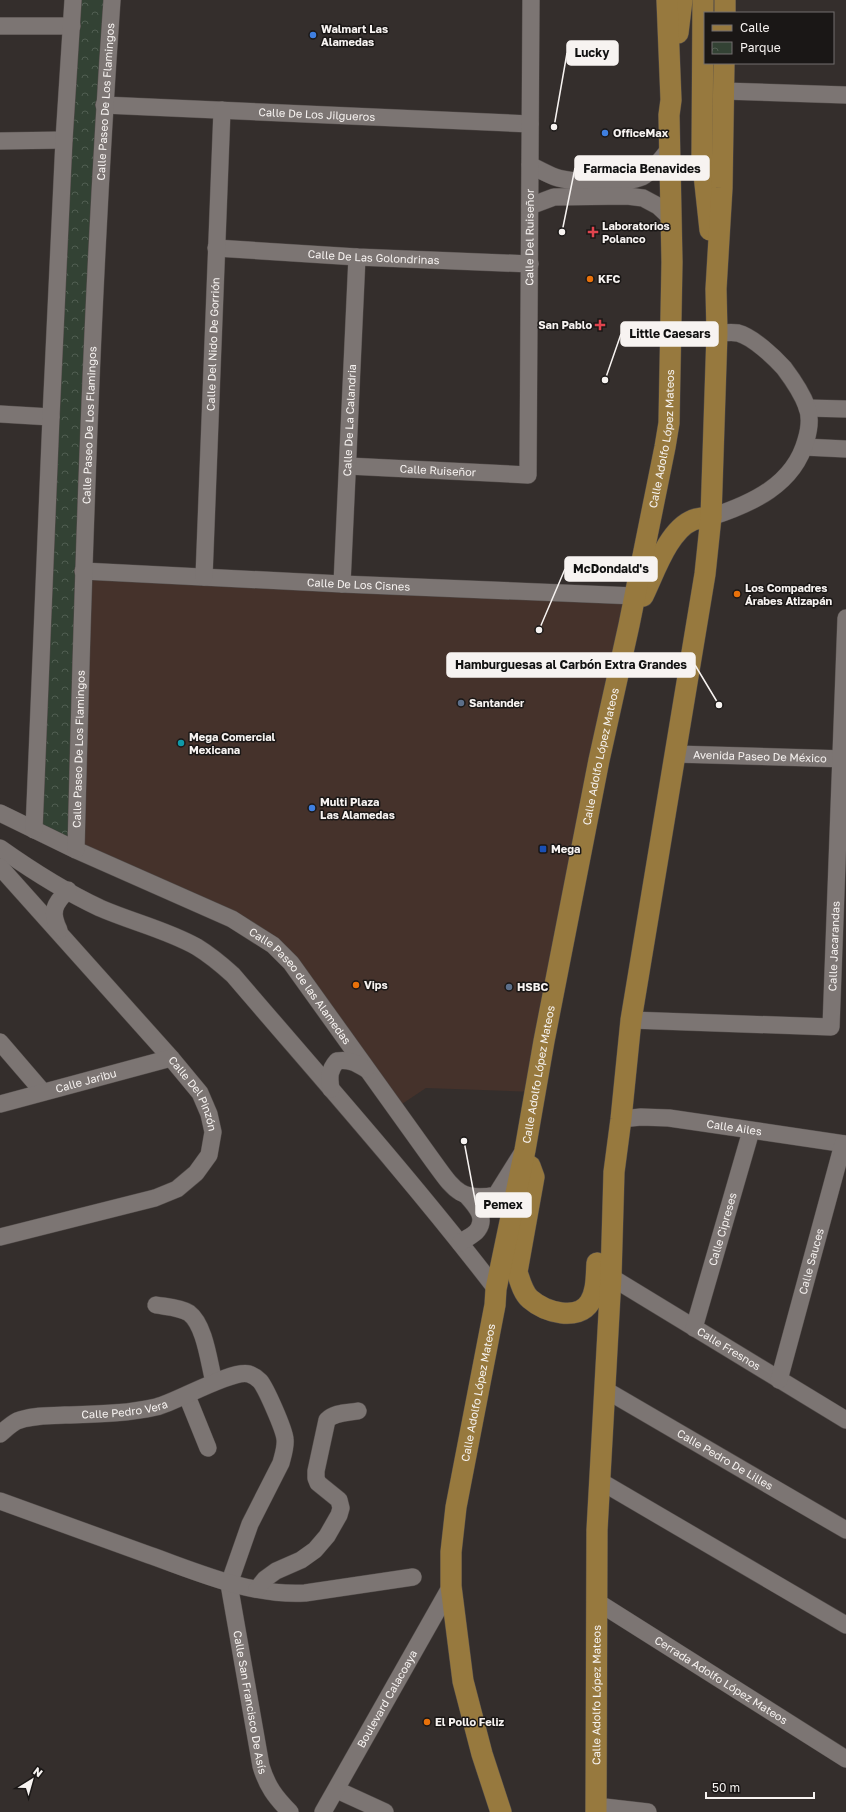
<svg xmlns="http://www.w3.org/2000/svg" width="846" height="1812" viewBox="0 0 846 1812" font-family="'Golos Text',sans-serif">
	<defs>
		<pattern id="park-crowns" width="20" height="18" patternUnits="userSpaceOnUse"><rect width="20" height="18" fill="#334234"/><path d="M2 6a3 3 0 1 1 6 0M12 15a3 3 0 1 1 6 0" fill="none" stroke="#515e52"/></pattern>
	</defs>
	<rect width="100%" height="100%" fill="#342e2c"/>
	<polygon fill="#45322b" points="83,571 635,596 535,1092 426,1088 402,1104 273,945 76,850"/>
	<polygon fill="url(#park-crowns)" points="73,0 112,0 76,850 34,830"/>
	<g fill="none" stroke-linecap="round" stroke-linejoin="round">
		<defs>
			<g id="minor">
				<polyline points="0,26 72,26"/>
				<polyline points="723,91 846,95"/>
				<path id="s1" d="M104,105L530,124"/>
				<polyline points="0,141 64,140"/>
				<path d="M530,165C538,169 547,174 555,177C572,183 626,184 642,177C653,171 662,158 670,148"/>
				<polyline points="530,206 554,197 627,196 643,198 658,206 672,219"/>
				<path id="s2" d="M216,248L357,257L530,264"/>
				<polyline points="807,408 846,409"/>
				<polyline points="0,414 51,417"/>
				<polyline points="804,447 846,449"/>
				<path id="s3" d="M348,466L528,475L531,0"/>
				<path d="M711,517C751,504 794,485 806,440C809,430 811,418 807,407C802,393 793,380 784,368C774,357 753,337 738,333C732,332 723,333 717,333"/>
				<path id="s4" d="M83,571L342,584L635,596"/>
				<path id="s5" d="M204,577L222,110"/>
				<path id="s6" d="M342,584L357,257"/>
				<path id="s7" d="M675,754L846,759"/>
				<path id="s8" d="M0,813L76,850L232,919L273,945L291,963L433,1161C453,1188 459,1202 496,1195L521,1155"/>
				<polyline points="34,830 51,417 64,140 73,0"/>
				<path d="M0,848C31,870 66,892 100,908C132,922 167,930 197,947C210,955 222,965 233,975C322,1079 413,1181 496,1289"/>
				<path id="s9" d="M76,850C83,567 92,283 112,0"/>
				<path id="s10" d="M0,867L171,1058L200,1093L209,1114L213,1132L209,1155L196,1173L177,1189L155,1198L0,1237"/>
				<path d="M59,930C50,912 54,904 68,890"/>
				<path id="s11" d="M631,1020L831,1027L846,618"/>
				<polyline points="0,1042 43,1092"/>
				<path d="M331,1089C329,1077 329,1070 337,1061C349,1059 356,1063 366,1069"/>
				<path id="s12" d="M0,1104L171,1058"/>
				<path id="s13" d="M621,1119L641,1117L669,1118L846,1144"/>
				<path d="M460,1243C465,1239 472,1236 476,1232C488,1219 476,1206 467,1196"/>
				<path id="s14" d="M611,1277L846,1420"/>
				<path d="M156,1305C167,1307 179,1307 189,1313C205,1325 209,1363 214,1382"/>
				<path id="s15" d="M694,1328L751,1131"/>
				<path id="s16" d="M779,1380L843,1144"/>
				<path id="s17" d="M604,1389L846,1530"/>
				<polyline points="187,1396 208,1448"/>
				<path id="s18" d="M0,1434C5,1430 11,1424 17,1421C32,1415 49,1416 65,1415C95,1414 126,1414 156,1407C177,1402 232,1369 249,1374C252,1375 257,1378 260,1381C266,1388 284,1429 285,1439C286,1447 283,1455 281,1463L250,1524L229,1584L261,1766C267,1786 275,1797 290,1812"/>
				<polyline points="600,1481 846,1625"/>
				<path d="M0,1501C50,1519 100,1537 149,1555C200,1573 251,1596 305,1593L413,1577"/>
				<path d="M257,1589L265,1579L276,1571L301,1560L315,1550L327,1536L339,1515L341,1508L339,1500L318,1483L316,1478V1471L327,1420C335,1412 347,1413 358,1411"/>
				<path id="s19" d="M596,1601L846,1759"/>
				<polyline points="337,1790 385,1812"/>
				<polyline points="596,1806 648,1812"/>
				<path id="s20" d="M323,1812L451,1586"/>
			</g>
			<g id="major">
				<polyline points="703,0 702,156 710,230"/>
				<polyline points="725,13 725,0"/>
				<polyline points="678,33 682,0"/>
				<path d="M643,596C654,574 668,530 693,520C698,518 705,518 711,517"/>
				<path d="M530,1166L534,1177L517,1272C520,1281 523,1293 530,1299C545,1312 578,1322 590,1302C597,1290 596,1276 597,1263"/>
				<path id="s21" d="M501,1812L482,1754L463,1681L451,1586V1552L456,1507L495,1305L496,1289L525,1150L544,1041L599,760L629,625L665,447L669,423L672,262L669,115L671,100L667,0"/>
				<path id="s22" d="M596,1812L597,1530L611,1277L614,1172L621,1119L631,1020L705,574L711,517L717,333L716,289L722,188L724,63"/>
			</g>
		</defs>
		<use href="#minor" stroke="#514b49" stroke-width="18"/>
		<use href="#major" stroke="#514b49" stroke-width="22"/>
		<use href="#minor" stroke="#7c7573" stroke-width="17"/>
		<use href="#major" stroke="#97793e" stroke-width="21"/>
	</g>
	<g fill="#3f7fe0" stroke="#1a1716" stroke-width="1.5">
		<circle cx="313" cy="35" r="4"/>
		<circle cx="605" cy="133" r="4"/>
		<circle cx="312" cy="808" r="4"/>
	</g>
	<g fill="#e0444e" stroke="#1a1716" stroke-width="1.5">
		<path d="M591 226h4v4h4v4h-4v4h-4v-4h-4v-4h4z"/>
		<path d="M598 319h4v4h4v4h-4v4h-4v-4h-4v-4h4z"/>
	</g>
	<g fill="#e8710a" stroke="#1a1716" stroke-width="1.5">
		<circle cx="590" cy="279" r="4"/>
		<circle cx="737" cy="594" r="4"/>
		<circle cx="356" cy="985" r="4"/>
		<circle cx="427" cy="1722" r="4"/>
	</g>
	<g fill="#5c6f8a" stroke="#1a1716" stroke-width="1.5">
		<circle cx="461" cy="703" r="4"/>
		<circle cx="509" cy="987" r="4"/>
	</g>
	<circle fill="#0f9aa8" stroke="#1a1716" stroke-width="1.5" cx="181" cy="743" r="4"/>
	<rect fill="#1a4fb4" stroke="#1a1716" stroke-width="1.5" x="539" y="845" width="8" height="8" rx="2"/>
	<g text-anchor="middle" stroke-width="3" stroke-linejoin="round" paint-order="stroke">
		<g font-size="11" font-weight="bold" fill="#f7f3f1" stroke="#1a1716" text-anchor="start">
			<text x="321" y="33">Walmart Las<tspan x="321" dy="13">Alamedas</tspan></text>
			<text x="613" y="137">OfficeMax</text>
			<text x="602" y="230">Laboratorios<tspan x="602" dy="13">Polanco</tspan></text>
			<text x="598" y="283">KFC</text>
			<text x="592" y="329" text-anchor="end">San Pablo</text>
			<text x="745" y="592">Los Compadres<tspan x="745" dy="13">Árabes Atizapán</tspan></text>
			<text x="469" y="707">Santander</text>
			<text x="189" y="741">Mega Comercial<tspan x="189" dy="13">Mexicana</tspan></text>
			<text x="320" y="806">Multi Plaza<tspan x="320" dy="13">Las Alamedas</tspan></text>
			<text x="551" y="853">Mega</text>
			<text x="364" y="989">Vips</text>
			<text x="517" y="991">HSBC</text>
			<text x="435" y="1726">El Pollo Feliz</text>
		</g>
		<g font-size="11" fill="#f7f3f1" stroke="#1a1716">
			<text dy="4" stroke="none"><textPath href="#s9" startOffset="749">Calle Paseo De Los Flamingos</textPath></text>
			<text dy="4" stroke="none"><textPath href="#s1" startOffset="213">Calle De Los Jilgueros</textPath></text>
			<text dy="4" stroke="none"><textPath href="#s3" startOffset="418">Calle Del Ruiseñor</textPath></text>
			<text dy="4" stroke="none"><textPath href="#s2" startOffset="158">Calle De Las Golondrinas</textPath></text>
			<text dy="4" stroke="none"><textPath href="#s5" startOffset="233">Calle Del Nido De Gorrión</textPath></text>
			<text dy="4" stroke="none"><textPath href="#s6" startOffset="164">Calle De La Calandria</textPath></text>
			<text dy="4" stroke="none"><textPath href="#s9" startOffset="425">Calle Paseo De Los Flamingos</textPath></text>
			<text dy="4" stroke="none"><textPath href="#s21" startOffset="1400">Calle Adolfo López Mateos</textPath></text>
			<text dy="4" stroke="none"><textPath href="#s3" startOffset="90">Calle Ruiseñor</textPath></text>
			<text dy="4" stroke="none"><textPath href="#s4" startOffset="276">Calle De Los Cisnes</textPath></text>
			<text dy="4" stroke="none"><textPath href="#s9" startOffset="101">Calle Paseo De Los Flamingos</textPath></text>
			<text dy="4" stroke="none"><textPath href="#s21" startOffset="1076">Calle Adolfo López Mateos</textPath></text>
			<text dy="4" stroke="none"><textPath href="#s7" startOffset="85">Avenida Paseo De México</textPath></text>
			<text dy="4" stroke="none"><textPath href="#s11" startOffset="281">Calle Jacarandas</textPath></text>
			<text dy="4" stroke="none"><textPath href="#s8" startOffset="352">Calle Paseo de las Alamedas</textPath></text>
			<text dy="4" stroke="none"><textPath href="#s21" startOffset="752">Calle Adolfo López Mateos</textPath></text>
			<text dy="4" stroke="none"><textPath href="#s12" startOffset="89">Calle Jaribu</textPath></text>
			<text dy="4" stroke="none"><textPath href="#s10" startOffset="299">Calle Del Pinzón</textPath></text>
			<text dy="4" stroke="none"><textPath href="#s13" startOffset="114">Calle Ailes</textPath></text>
			<text dy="4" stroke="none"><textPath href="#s15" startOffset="103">Calle Cipreses</textPath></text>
			<text dy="4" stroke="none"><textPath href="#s16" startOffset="123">Calle Sauces</textPath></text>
			<text dy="4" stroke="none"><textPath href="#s14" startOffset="138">Calle Fresnos</textPath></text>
			<text dy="4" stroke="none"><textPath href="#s21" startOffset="428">Calle Adolfo López Mateos</textPath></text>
			<text dy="4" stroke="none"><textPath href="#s18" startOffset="130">Calle Pedro Vera</textPath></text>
			<text dy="4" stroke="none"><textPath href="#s17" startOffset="140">Calle Pedro De Lilles</textPath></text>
			<text dy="4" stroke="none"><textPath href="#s19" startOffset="148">Cerrada Adolfo López Mateos</textPath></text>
			<text dy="4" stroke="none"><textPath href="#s22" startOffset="117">Calle Adolfo López Mateos</textPath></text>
			<text dy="4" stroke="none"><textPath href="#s20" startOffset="130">Boulevard Calacoaya</textPath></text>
			<text dy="4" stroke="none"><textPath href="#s18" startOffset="614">Calle San Francisco De Asís</textPath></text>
		</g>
	</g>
	<path fill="none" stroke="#f7f3f1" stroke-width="1.5" d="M554 127L567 53M562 232L575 168M605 380L621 334M539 630L565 569M719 705L695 665M464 1141L476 1205"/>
	<g fill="#f7f3f1" stroke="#1a1716" stroke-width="1.5">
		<circle cx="554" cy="127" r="4"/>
		<circle cx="562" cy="232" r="4"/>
		<circle cx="605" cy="380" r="4"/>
		<circle cx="539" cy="630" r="4"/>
		<circle cx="719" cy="705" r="4"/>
		<circle cx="464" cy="1141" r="4"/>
	</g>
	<g fill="#f7f3f1" stroke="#f7f3f1" stroke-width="1.5">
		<rect x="567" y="41" width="51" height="24" rx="4"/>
		<rect x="575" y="156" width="134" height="24" rx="4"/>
		<rect x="621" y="322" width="97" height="24" rx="4"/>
		<rect x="565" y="557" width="92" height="24" rx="4"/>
		<rect x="447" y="653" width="248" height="24" rx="4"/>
		<rect x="476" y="1193" width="55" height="24" rx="4"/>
	</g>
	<g font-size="12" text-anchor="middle" font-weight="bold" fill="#111">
		<text x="592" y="57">Lucky</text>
		<text x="642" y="173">Farmacia Benavides</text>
		<text x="670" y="338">Little Caesars</text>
		<text x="611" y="573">McDondald's</text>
		<text x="571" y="669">Hamburguesas al Carbón Extra Grandes</text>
		<text x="503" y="1209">Pemex</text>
	</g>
	<rect x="704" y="12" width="130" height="52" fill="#1a1716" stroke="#726f6e"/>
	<rect x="712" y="25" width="20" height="6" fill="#97793e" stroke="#726f6e"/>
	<text x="740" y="32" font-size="12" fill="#f7f3f1">Calle</text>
	<rect x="712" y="42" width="20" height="12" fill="url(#park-crowns)" stroke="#726f6e"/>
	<text x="740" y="52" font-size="12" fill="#f7f3f1">Parque</text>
	<g transform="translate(32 1780) rotate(37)" stroke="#1a1716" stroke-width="3" paint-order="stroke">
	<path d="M0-3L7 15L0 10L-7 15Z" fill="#f7f3f1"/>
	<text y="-6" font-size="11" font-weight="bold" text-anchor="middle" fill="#f7f3f1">N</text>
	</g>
	<path d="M706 1792v6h108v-6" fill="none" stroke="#f7f3f1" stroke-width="2"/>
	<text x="712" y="1792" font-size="12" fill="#f7f3f1" stroke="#1a1716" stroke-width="3" paint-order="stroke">50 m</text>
</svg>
